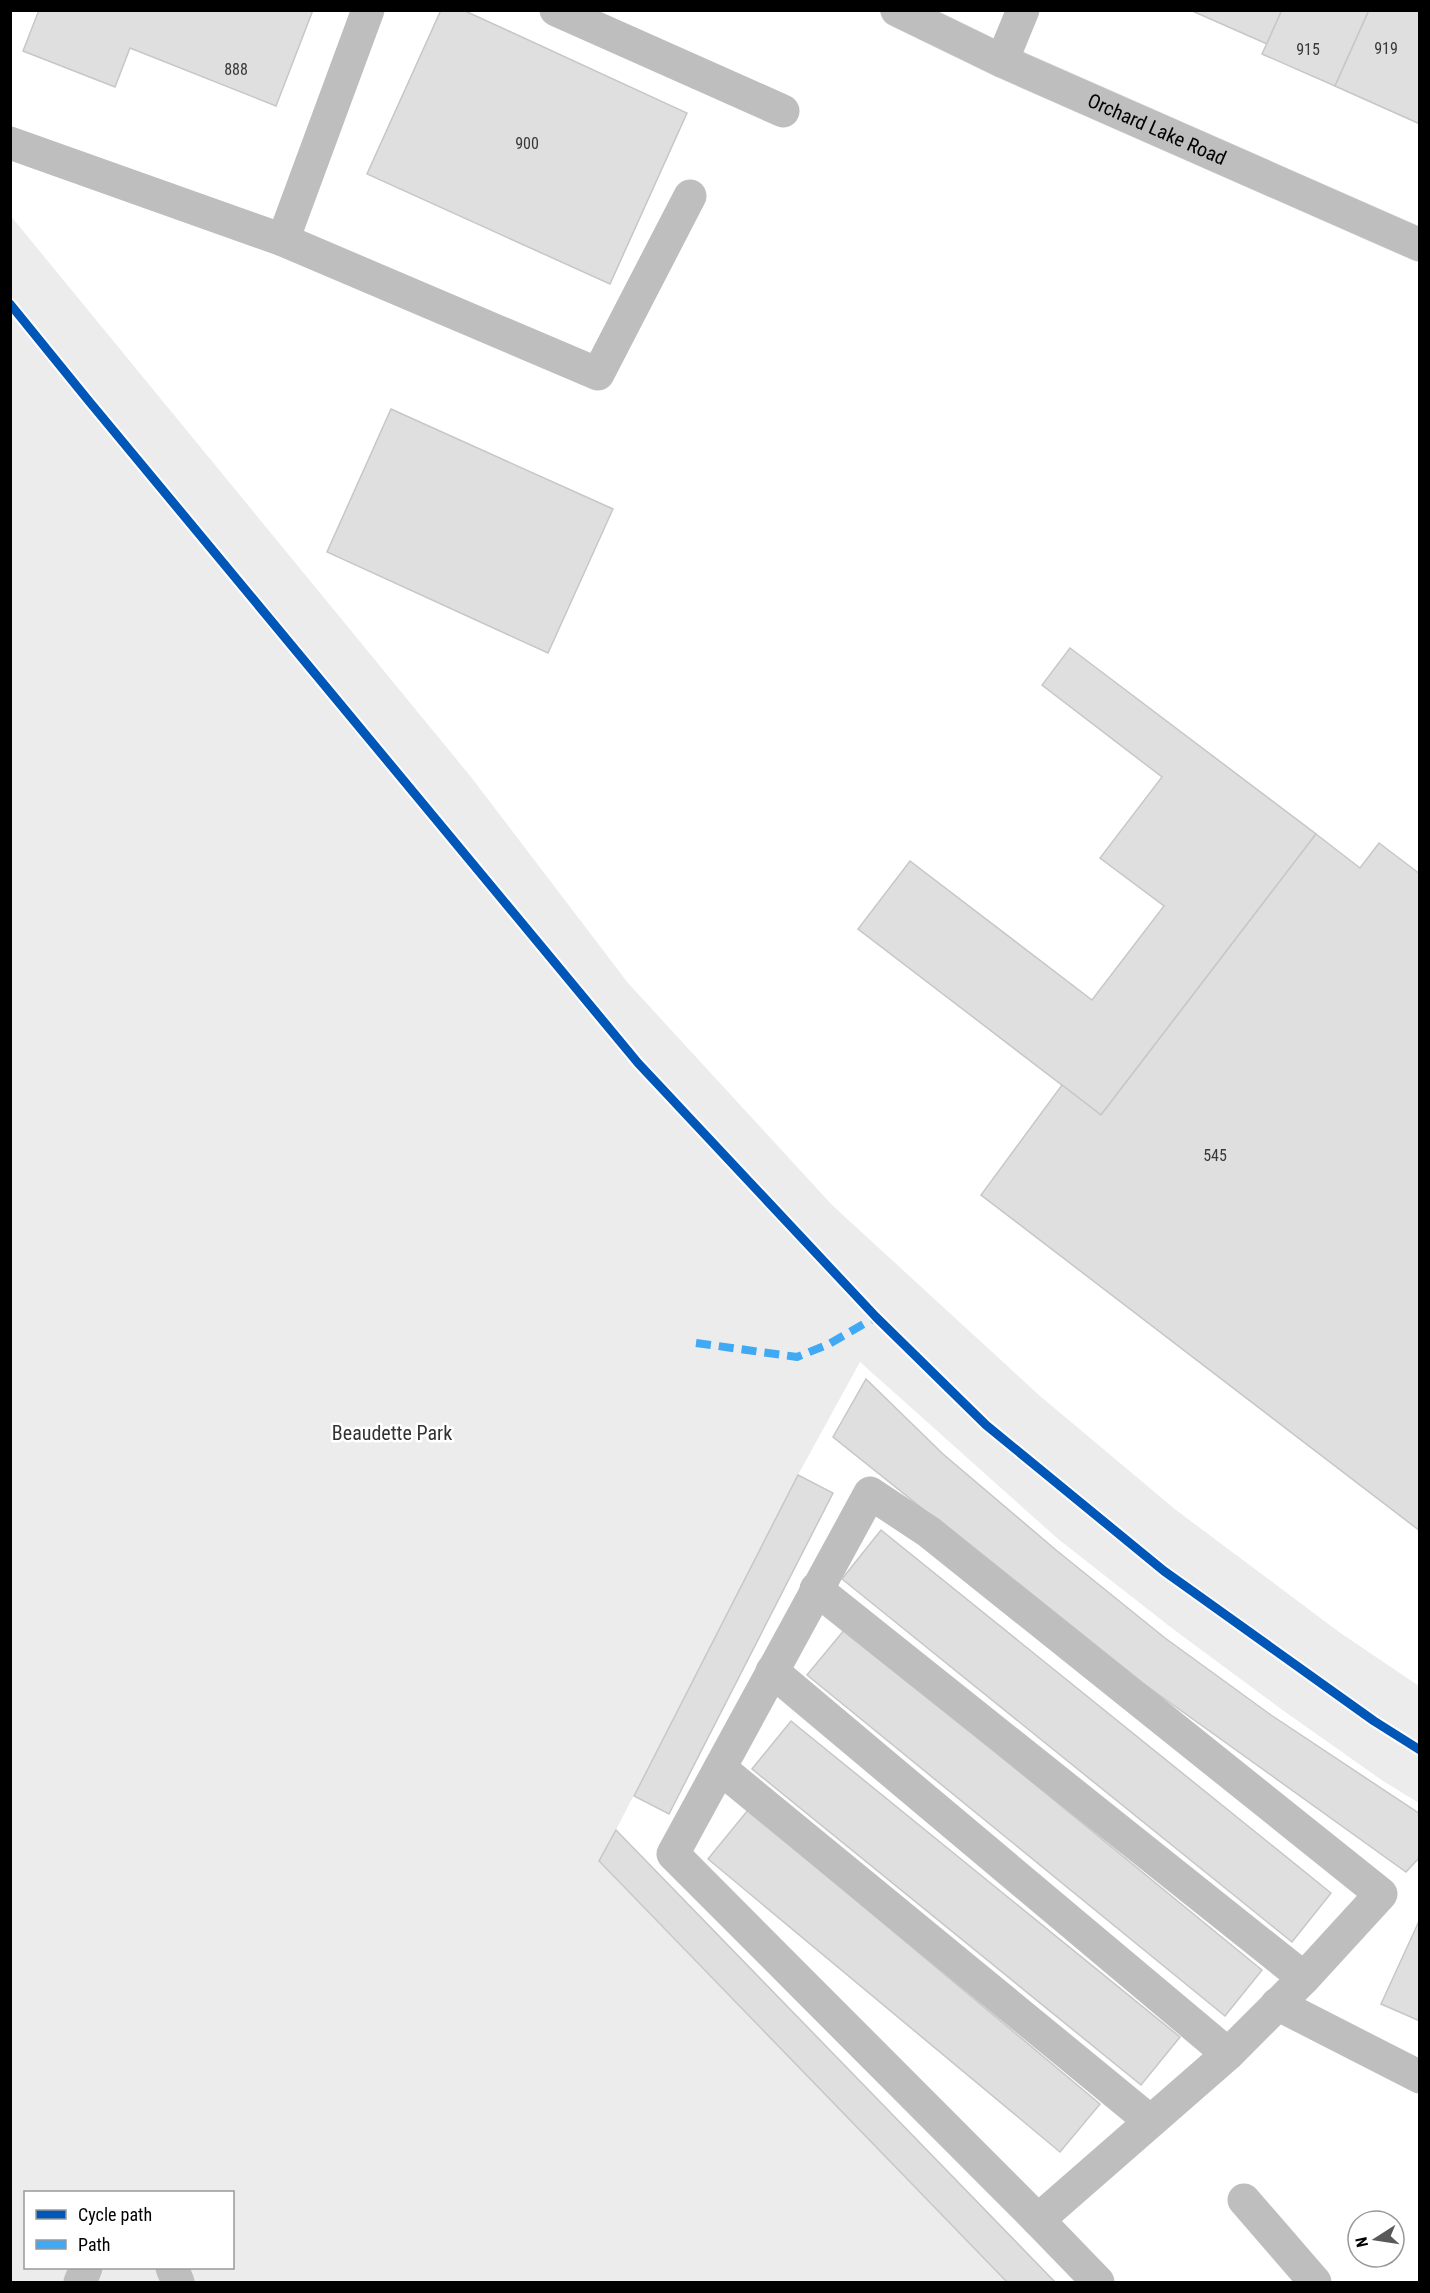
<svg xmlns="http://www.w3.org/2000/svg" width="1430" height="2293" viewBox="0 0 1430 2293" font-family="'Roboto Condensed',sans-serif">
	<rect width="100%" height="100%" fill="#fff"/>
	<path fill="#ececec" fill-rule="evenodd" d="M10,215L471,777L628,983L832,1205L1040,1396L1176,1510L1339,1632L1419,1686V1803L1383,1781L1281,1709L1173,1629L1058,1539L860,1362L798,1475L600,1861L1007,2282H11ZM26,2192H232V2268H26Z"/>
	<g fill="#dfdfdf" stroke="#c7c7c7" stroke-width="1.5">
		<polygon points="313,10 276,106 130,48 115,87 23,51 39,10"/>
		<polygon points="441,10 463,10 687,113 610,284 367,174"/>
		<polygon points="1190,10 1282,10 1267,44"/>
		<polygon points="1282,10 1369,10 1335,86 1262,54"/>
		<polygon points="1369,10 1420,10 1420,124 1335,86"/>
		<polygon points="391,409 613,509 548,653 327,552"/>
		<polygon points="1070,648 1316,834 1101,1115 858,929 910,861 1092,1000 1164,906 1100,858 1162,777 1042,685"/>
		<polygon points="1316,834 1360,868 1379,843 1420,874 1420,1531 981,1195 1062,1085 1101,1115"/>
		<polygon points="866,1379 943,1454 1056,1550 1165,1638 1271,1715 1420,1814 1420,1857 1406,1872 1123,1669 833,1437"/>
		<polygon points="798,1475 833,1493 669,1814 634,1796"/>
		<polygon points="881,1530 1331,1893 1292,1942 842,1579"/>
		<polygon points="845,1629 1262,1970 1225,2016 807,1675"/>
		<polygon points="791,1721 1180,2037 1141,2085 752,1769"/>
		<polygon points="748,1810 1100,2104 1060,2152 708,1859"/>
		<polygon points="616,1830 1055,2282 1007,2282 599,1861"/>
		<polygon points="1420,1919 1420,2021 1381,2004"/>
	</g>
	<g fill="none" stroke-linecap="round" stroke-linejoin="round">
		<defs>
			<g id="major">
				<path id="s1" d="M897,10L1002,61L1420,245"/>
			</g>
		</defs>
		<use href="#major" stroke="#dbdbdb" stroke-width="34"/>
		<g stroke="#bebebe" stroke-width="33">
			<polyline points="556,10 783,111"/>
			<polyline points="1002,61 1023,10"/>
			<polyline points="10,143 283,240 368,10"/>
			<polyline points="283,240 598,374 690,196"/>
			<polygon points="870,1493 929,1532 1381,1894 1304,1978 1228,2054 1038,2220 673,1854"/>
			<polyline points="816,1589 1304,1978"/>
			<polyline points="772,1671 1228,2054"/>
			<polyline points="720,1768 1150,2121"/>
			<polyline points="1277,2004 1420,2077"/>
			<polyline points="1244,2200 1315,2282"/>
			<polyline points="1038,2220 1098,2282"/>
			<polyline points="172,2268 178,2282"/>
			<polyline points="80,2282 86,2268"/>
		</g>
		<use href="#major" stroke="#bebebe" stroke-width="33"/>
		<polyline stroke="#3fa9f5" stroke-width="8" stroke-dasharray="15 8" stroke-linecap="butt" points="696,1343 797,1357 829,1344 876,1317"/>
		<defs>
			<polyline id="cycleway" points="10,304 88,400 638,1063 876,1317 986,1425 1164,1571 1374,1721 1420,1750"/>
		</defs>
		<use href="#cycleway" stroke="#fff" stroke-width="13"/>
		<use href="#cycleway" stroke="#0057b8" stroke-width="9"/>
	</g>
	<g text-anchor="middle" stroke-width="5" stroke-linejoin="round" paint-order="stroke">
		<g font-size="16" fill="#383838">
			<text x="1386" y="54">919</text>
			<text x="1308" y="55">915</text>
			<text x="236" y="75">888</text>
			<text x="527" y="149">900</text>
			<text x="1215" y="1161">545</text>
		</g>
		<g font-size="20" fill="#000" stroke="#fff">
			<text dy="7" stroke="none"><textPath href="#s1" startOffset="286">Orchard Lake Road</textPath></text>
		</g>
		<g font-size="20" fill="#333" stroke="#fff">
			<text x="392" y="1440">Beaudette Park</text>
		</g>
	</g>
	<rect width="1430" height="2293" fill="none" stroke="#000000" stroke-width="24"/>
	<rect x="24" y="2191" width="210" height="78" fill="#ffffff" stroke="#999999" stroke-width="1.5"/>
	<rect x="36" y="2210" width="30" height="9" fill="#0057b8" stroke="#999999" stroke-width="1.5"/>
	<text x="78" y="2221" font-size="18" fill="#000000">Cycle path</text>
	<rect x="36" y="2240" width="30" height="9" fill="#3fa9f5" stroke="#999999" stroke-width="1.5"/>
	<text x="78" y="2251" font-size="18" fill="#000000">Path</text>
	<g transform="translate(1376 2239) rotate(258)"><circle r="28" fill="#ffffff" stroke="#999999" stroke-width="1.5"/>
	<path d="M0-4.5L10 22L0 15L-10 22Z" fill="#595959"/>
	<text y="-9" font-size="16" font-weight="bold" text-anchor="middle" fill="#000000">N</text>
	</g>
</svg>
